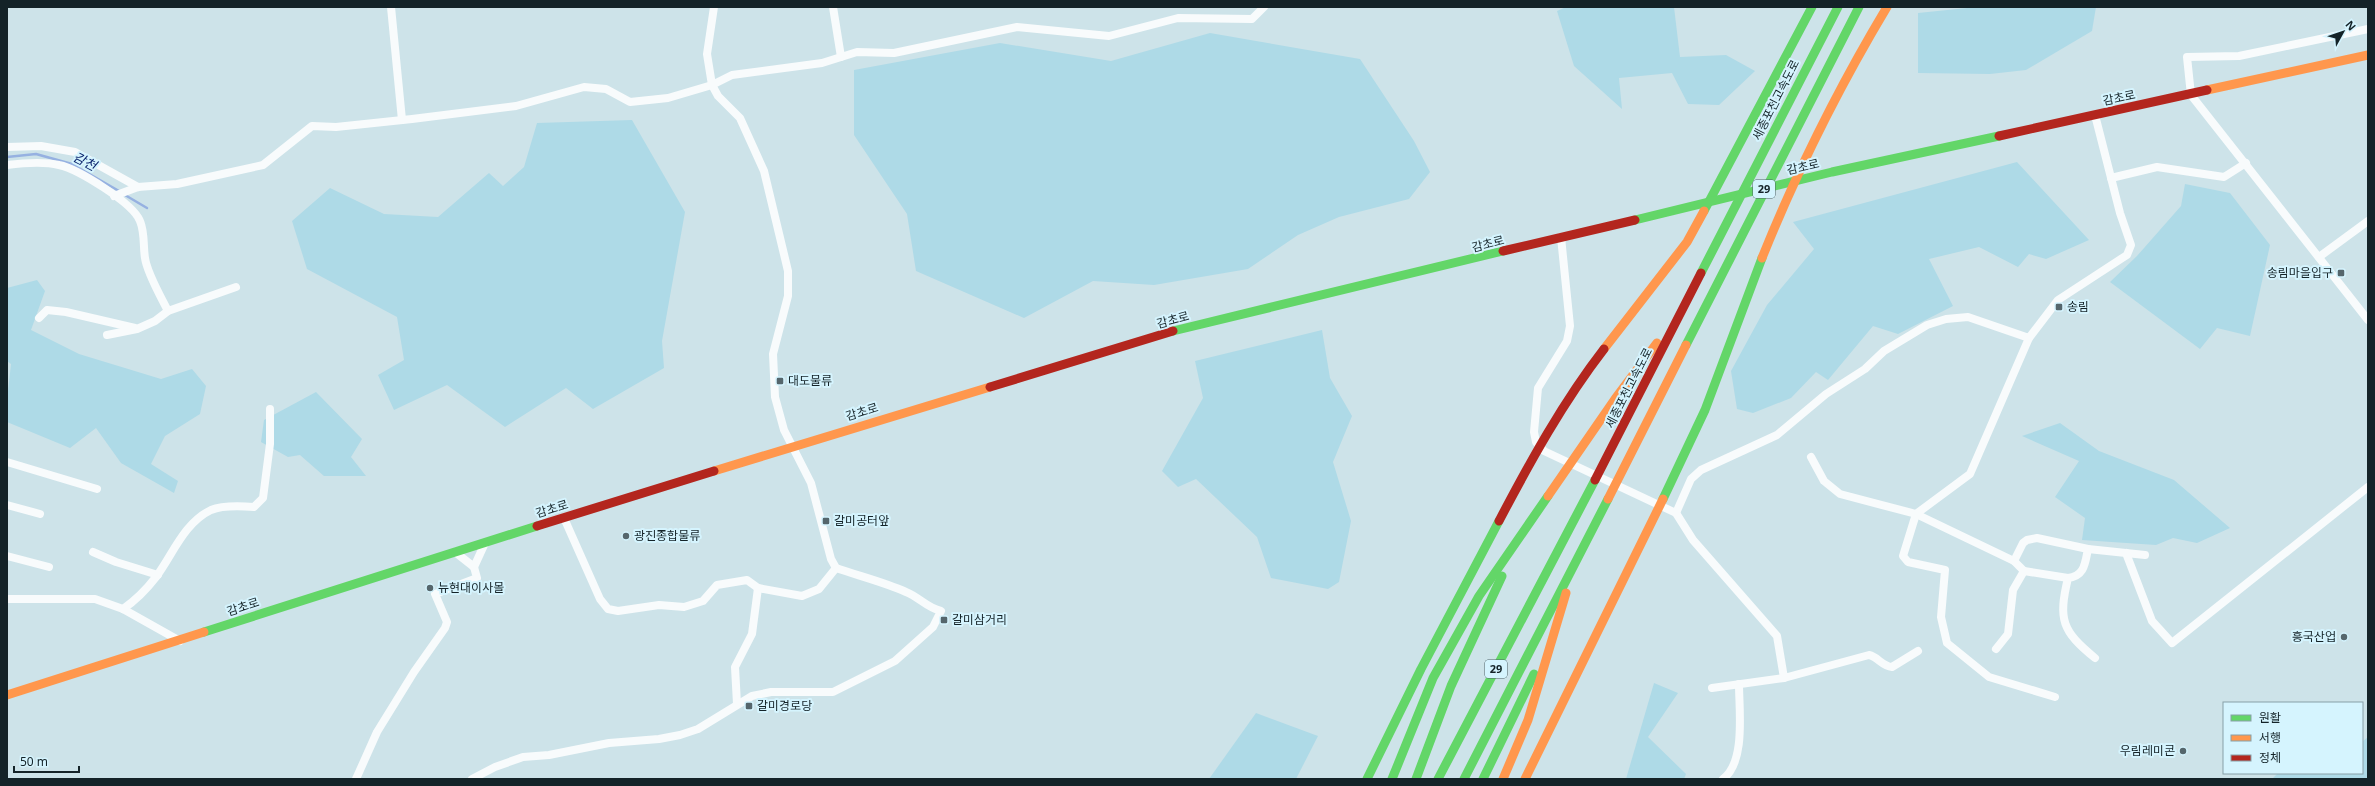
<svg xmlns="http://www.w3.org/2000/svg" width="2375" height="786" viewBox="0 0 2375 786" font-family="'Noto Sans','Noto Sans KR',sans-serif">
	<rect width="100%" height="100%" fill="#cde3e9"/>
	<g fill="#aedae7">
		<polygon points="1566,7 1674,7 1680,57 1726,55 1755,71 1719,105 1688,104 1672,73 1619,78 1622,109 1574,66 1557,11"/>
		<polygon points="1977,7 2096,7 2092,31 2026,70 1990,74 1918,73 1918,13"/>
		<polygon points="1210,33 1360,59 1414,141 1430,172 1409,199 1339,217 1298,235 1248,269 1154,285 1093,281 1024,318 916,271 907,214 854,135 854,70 1000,43 1111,61"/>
		<polygon points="632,120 685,212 662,341 664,368 593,409 566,388 505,427 447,385 394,410 378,375 404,360 397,317 307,269 292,221 330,188 384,214 438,217 489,173 503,186 524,167 537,123"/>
		<polygon points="2017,162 2089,240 2046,259 2029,254 2018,267 1979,247 1929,259 1953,306 1898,334 1873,326 1828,380 1816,372 1791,398 1753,413 1737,409 1731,371 1767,305 1814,249 1793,222"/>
		<polygon points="2185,184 2230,193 2270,245 2250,336 2217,328 2200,349 2110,282 2137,256 2181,206"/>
		<polygon points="37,280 45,291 31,330 79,354 161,379 192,369 206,386 200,414 165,436 151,464 178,481 174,493 121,463 96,428 70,448 7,422 7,400 11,364 7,361 7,288"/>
		<polygon points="1322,330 1330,378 1352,416 1333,462 1351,521 1339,582 1328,589 1271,578 1257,537 1196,479 1178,487 1162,471 1203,398 1195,361"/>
		<polygon points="316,392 362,439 351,457 366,476 324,476 300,455 288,457 261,442 264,420"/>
		<polygon points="2060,423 2099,451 2174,480 2230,528 2197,543 2173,538 2156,545 2082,540 2085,518 2055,497 2079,461 2022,436"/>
		<polygon points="1654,683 1678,693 1648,737 1686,774 1684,779 1626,779"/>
		<polygon points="1256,713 1318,736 1296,779 1209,779"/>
		<polygon points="2368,737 2368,779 2272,779 2278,773 2362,773 2362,742"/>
	</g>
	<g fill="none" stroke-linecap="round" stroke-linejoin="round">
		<g stroke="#96b1e1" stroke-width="2.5">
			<polyline points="7,157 36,154 72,164 119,191"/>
			<polyline points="125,195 147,208"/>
		</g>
		<g stroke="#f8fbfc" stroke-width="8">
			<polyline points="391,7 402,120"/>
			<polyline points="833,7 841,57"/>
			<polyline points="2368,29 2239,56 2187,57 2191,95 2368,320"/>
			<polyline points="7,147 41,146 75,152 138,187"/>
			<path d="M7,165C23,163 42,161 59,165C78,169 133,203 140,221C145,233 143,246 145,258C147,273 161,297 168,311"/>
			<polyline points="2111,178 2157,167 2224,177 2246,163"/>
			<polyline points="114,196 138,187 177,184 263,165 312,126 336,127 412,119 516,106 584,87 606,89 630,102 668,98 712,85 732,75 822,63 857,52 894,53 1017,27 1109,36 1178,18 1252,19 1264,7"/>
			<polyline points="1561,237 1570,326 1567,341 1538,388 1534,432 1536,442 1544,451 1676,513 1691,479 1701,470 1777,435 1826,394 1865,369 1884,351 1927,325 1946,319 1968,317 2029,338 2058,300 2127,255 2131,245 2120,213 2095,115"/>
			<polyline points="2319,257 2368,221"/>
			<polyline points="39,318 47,310 66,312 135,328"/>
			<polyline points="107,335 137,329 155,321 168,311 236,287"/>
			<polyline points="2029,338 1970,474 1916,514 1903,556 1908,562 1945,570 1941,617 1947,643 1989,677 2055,697"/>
			<polyline points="1811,457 1824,481 1840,494 1916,514 2014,561 2024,571 2013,590 2008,634 1996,649"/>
			<polyline points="7,462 97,489"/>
			<polyline points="7,505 40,514"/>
			<path d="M1676,513L1693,540L1777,636L1784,678L1869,655C1878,657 1882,666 1892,667L1918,651"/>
			<polyline points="564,518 600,599 608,609 618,611 659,605 684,607 703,601 717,585 747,580 758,588 802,596 819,589 836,568"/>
			<path d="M2088,549C2085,563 2085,576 2068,578C2058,620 2062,631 2095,658"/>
			<polyline points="93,552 116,562 158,575"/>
			<polyline points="455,552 474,567 485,543"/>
			<polyline points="2126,553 2152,621 2172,643 2368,487"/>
			<polyline points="7,556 49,567"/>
			<polyline points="2014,561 2023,543 2027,540 2037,538 2088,549 2145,555"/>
			<polyline points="2024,571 2068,578"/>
			<polyline points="7,599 95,599 123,609 180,641"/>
			<path d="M123,609C136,600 146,590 156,577C173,554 184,523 211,510C223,505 241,506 254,507L263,498L270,444V409"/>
			<polyline points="1712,688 1784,678"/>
			<polyline points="737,704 735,667 752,634 758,588"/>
			<polyline points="356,779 377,732 414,672 445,628 447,622 435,594 477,578 474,567"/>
			<path d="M472,779L495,767L523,757L549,755L609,743L659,739L680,735L698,729L752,696L771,692H833L895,661L933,627L941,611C927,608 919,597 906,592C884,582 859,576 836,568L831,559L811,483L784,430L775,397L773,354L788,296V271L764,171L740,118L718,96L712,85L707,54L714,7"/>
			<path d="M1723,779C1746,762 1739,710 1739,684"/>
		</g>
		<g stroke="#63d668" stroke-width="9">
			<polyline points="1704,211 1812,7"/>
			<polyline points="1635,220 1832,172 1999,136"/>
			<polyline points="1701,273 1838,7"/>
			<polyline points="1173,331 1503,251"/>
			<polyline points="1686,345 1859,7"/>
			<polyline points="1663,499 1705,410 1762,258"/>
			<polyline points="204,632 537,526"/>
			<polyline points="1367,779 1421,669 1499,521"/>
			<polyline points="1392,779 1433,678 1479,596 1548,496"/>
			<polyline points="1416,779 1451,686 1502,576"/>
			<polyline points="1438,779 1595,480"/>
			<polyline points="1464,779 1608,499"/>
			<polyline points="1483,779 1534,674"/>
		</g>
		<g stroke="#ff974d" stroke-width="9">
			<polyline points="2207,90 2368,55"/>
			<path d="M1762,258C1797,171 1839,87 1887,7"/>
			<polyline points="1604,349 1687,242 1704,211"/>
			<polyline points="714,471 990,387"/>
			<polyline points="1548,496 1615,399 1657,343"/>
			<polyline points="1608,499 1686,345"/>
			<polyline points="7,695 204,632"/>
			<polyline points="1503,779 1528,720 1566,593"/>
			<polyline points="1525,779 1663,499"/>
		</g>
		<g stroke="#b3261e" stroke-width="9">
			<polyline points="1999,136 2207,90"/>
			<polyline points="1503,251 1635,220"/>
			<polyline points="990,387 1173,331"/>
			<polyline points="1595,480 1701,273"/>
			<path d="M1499,521C1530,462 1563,402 1604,349"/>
			<polyline points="537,526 714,471"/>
		</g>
	</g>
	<g fill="#55666c" stroke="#d5f4fe" stroke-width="1.5">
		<rect x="2337" y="269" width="8" height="8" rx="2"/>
		<rect x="2055" y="303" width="8" height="8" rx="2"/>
		<rect x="776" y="377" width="8" height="8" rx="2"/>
		<rect x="822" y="517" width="8" height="8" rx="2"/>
		<circle cx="626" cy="536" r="4"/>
		<circle cx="430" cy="588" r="4"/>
		<rect x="940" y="616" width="8" height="8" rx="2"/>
		<circle cx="2344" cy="637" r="4"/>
		<rect x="745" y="702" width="8" height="8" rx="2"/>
		<circle cx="2183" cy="751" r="4"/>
	</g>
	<g text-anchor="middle" stroke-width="4" stroke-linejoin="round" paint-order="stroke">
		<g fill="#d5f4fe" stroke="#4e6268" stroke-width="1">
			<rect x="1753" y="180" width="22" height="18" rx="3"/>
			<rect x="1485" y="660" width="22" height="18" rx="3"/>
		</g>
		<g font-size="11" font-weight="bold" fill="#142328">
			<text x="1764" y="193">29</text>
			<text x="1496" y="673">29</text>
		</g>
		<g font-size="12" fill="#142328" stroke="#d5f4fe">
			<text transform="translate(2119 98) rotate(-12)" y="4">감초로</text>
			<text transform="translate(1776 100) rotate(-63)" y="4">세종포천고속도로</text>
			<text transform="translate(1803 167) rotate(-13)" y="4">감초로</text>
			<text transform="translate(1488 244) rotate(-14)" y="4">감초로</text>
			<text transform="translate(1173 320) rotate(-15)" y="4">감초로</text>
			<text transform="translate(1629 388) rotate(-63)" y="4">세종포천고속도로</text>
			<text transform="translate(862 412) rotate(-17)" y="4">감초로</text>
			<text transform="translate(552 509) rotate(-17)" y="4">감초로</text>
			<text transform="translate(243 607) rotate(-18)" y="4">감초로</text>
		</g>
		<g font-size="12" fill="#142328" stroke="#d5f4fe" text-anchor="start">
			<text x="2333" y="277" text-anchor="end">송림마을입구</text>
			<text x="2067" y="311">송림</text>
			<text x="788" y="385">대도물류</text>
			<text x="834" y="525">갈미공터앞</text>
			<text x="634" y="540">광진종합물류</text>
			<text x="438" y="592">뉴현대이사몰</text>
			<text x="952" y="624">갈미삼거리</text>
			<text x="2336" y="641" text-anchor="end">흥국산업</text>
			<text x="757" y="710">갈미경로당</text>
			<text x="2175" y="755" text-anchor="end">우림레미콘</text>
		</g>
		<g font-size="13" font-style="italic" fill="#09226b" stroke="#d5f4fe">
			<text transform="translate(85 161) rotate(27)" y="5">감천</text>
		</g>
	</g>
	<rect width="2375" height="786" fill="none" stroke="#142328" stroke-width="16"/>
	<rect x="2223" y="702" width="140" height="72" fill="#d5f4fe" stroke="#88a0a8"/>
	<rect x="2231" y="715" width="20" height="6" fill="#63d668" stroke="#88a0a8"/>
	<text x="2259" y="722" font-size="12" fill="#142328">원활</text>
	<rect x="2231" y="735" width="20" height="6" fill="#ff974d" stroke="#88a0a8"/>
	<text x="2259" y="742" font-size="12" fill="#142328">서행</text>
	<rect x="2231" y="755" width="20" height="6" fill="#b3261e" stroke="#88a0a8"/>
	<text x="2259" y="762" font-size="12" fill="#142328">정체</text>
	<g transform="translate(2343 32) rotate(50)" stroke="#d5f4fe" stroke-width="3" paint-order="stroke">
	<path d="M0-3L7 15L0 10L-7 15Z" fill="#142328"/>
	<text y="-6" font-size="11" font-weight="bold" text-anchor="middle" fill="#142328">N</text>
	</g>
	<path d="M14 766v6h65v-6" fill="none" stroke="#142328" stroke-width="2"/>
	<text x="20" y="766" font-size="12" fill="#142328" stroke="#d5f4fe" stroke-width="3" paint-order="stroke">50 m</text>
</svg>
